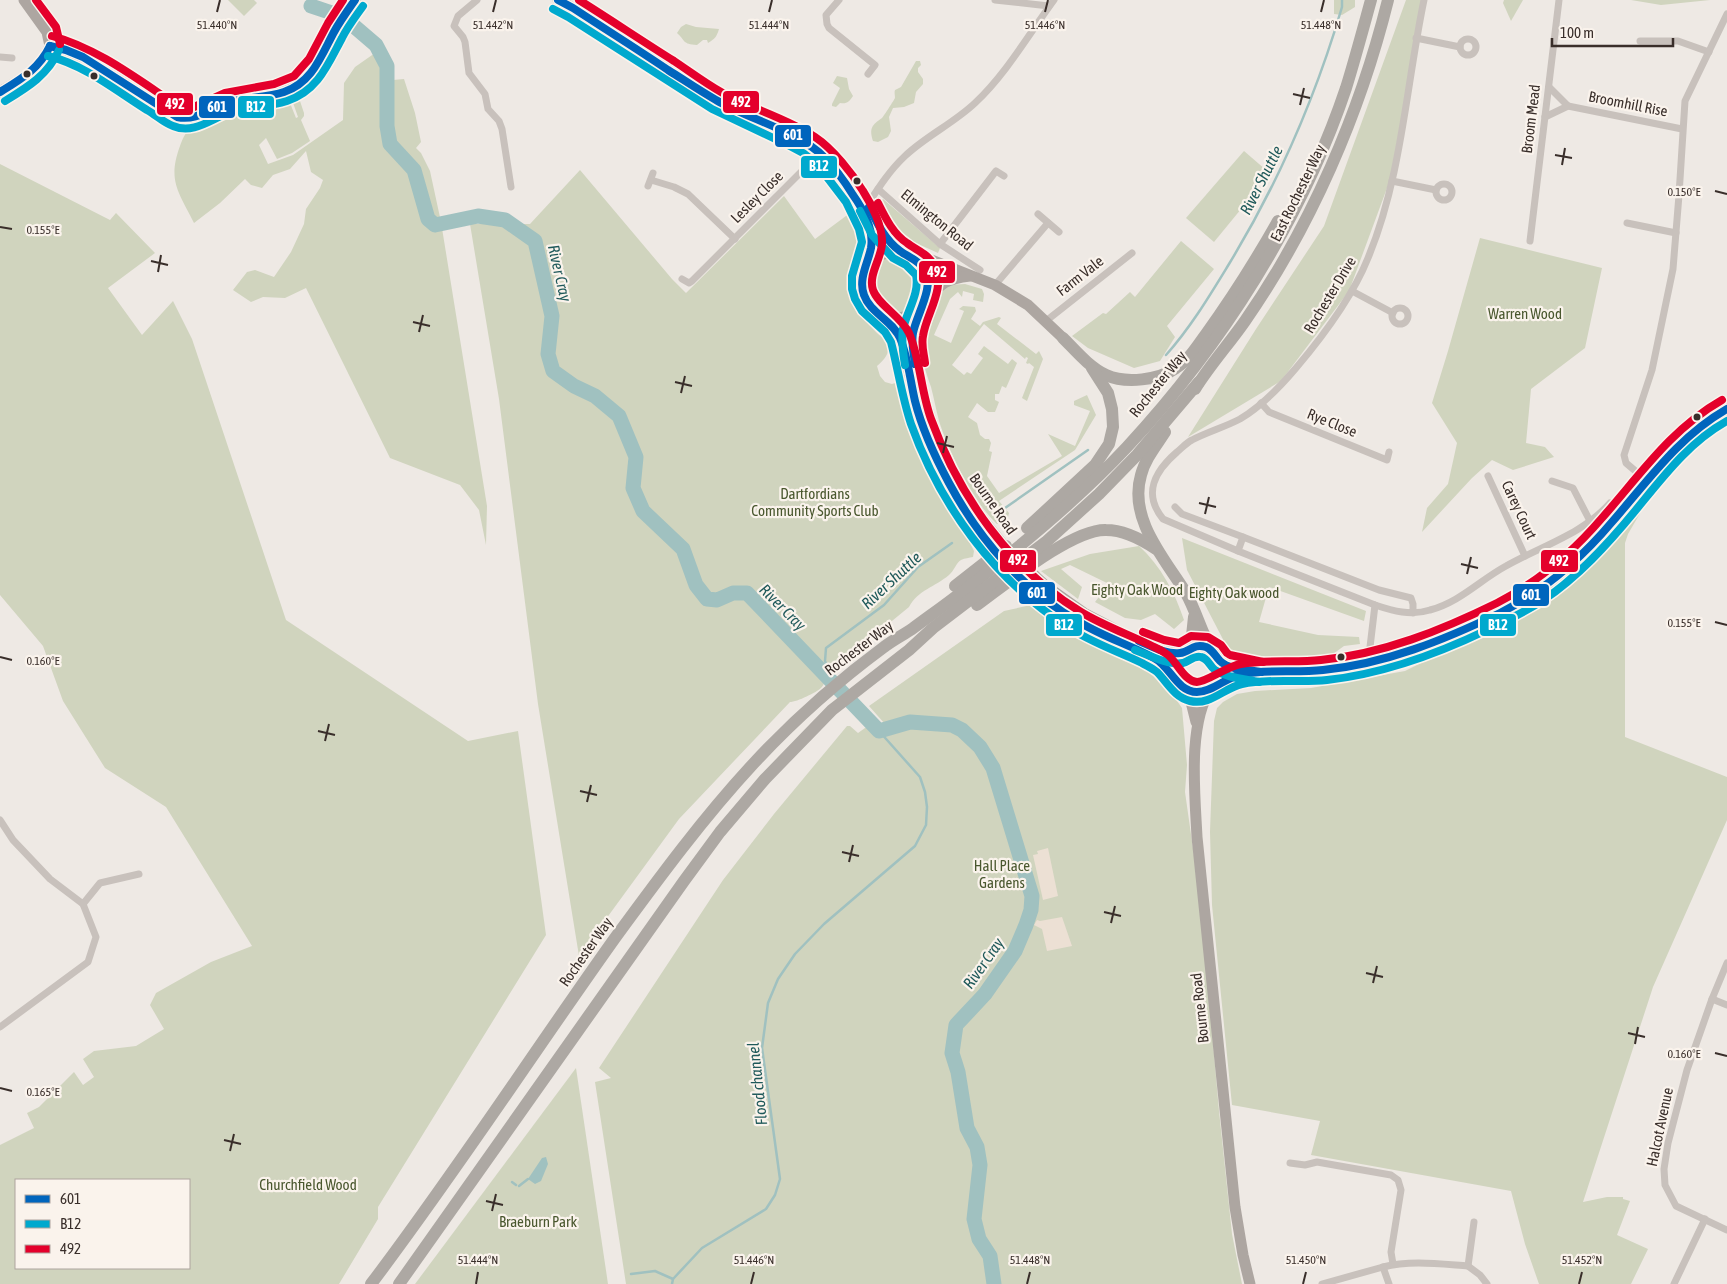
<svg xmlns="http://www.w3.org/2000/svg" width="1727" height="1284" viewBox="0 0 1727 1284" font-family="'Asap Condensed',sans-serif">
	<rect width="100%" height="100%" fill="#eee9e4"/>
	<g fill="#d0d4be" fill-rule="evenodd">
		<polygon points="228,0 254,0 257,3 244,16"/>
		<polygon points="1334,0 1355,0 1355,7 1342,15 1334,14"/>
		<polygon points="1406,0 1423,0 1390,180 1349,291 1281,381 1188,437 1256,329 1324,226"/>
		<polygon points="1504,0 1523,0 1511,21 1503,3"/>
		<polygon points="1631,0 1710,0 1661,5"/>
		<path d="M686,24L696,27L719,29C717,36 715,39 708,43L707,40H703L697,45C682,44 686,41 677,33L681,27Z"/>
		<path d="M375,53L383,65V77L393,80L404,79L415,113L421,142L416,148L421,153L430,171L441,222L487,506L486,545L479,510L460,485L390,458L306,288L285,298L263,297L251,302L233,290L247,272L255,270L274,277L291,252L304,224L306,209L320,188L323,180L311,172L306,151L290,169L273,175L262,188L251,185L245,179L220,203L194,223C179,192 167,181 180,146C182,140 185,133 190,129C199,123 207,120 217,115L216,114L248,104L252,105V103H260L266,100L277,99L278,108H280L279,99L288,98L296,118L298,117L291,97L298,95L304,113V116L301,120L310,141L292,153L277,159L266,138L259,145L268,164L293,155L343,120L344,83L355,67Z"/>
		<path d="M916,61H920L921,65L918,68V72L923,79V84L916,92L914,103L904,107L893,108L889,117L891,131L888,137L878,142L873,141C869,128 872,125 882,118C884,116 894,100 895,98C895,95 894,92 895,90L901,87Z"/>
		<path d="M837,76L847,78L849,89L853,96C849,102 847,104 840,103L836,107L832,106V104L840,88L833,83Z"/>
		<polygon points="1244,151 1266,170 1255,192 1214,242 1186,218"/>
		<path d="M0,164L110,220L116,213L155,253L108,288L142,335L173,301L192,339L286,620L468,741L518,731L546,935L378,1207V1219L339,1284H0V1145L34,1128L27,1113L39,1107L74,1072L83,1085L94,1077L83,1059L94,1051L136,1046L164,1029L150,1005L156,993L211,962L252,946L166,807L105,768L63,701L43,646L0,595ZM16,1180H189V1268H16Z"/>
		<path d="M580,170L672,279L686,293L784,196L815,239L854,210C857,218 864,230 864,239C866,261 847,274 854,300C858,312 867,323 876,332C879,335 885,339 887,343C891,353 884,360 877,366L880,376L885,382L892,384L895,383C907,390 912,429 918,443C929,476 951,505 971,533L968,539L974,551L973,557C969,558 965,558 961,560C956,563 954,571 949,575C935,587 918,590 909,607L825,676C825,680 825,684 821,688C817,692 797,702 790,702L679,819L579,956L538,704L499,399L470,224H530Z"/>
		<polygon points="883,199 940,248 938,253 896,234 886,227 876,207"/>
		<polygon points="875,228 884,242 884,250 879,252 875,250"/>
		<polygon points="1480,238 1602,268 1585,348 1531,389 1526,443 1545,447 1554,457 1513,470 1492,460 1472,478 1422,532 1427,508 1448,484 1457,443 1432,403 1448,351"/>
		<polygon points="1181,241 1214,269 1167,326 1175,337 1160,361 1134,368 1088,348 1072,336 1103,313 1106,314 1130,292 1135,297"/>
		<circle cx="895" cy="285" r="28"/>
		<path d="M965,284L982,289L984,294L983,302L973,300L974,294L963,291L962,297L958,292L950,299L934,335L951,343L964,311L959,309L963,306L975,307L976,311L971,319L980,326L983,322L999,317L1001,318L997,324L1036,354L1039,351L1043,359L1027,401L1022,398L1034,367L1029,363L1028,364L1026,363L1028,358L1026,357L1025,359L984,324L952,365L964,375L967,372L971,374L983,358L978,354L984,346L1008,364L1012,359L1017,363L1006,388L1002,386L999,394H995V400L999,402L995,412H988L977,403L968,417L977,423L980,435L985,439H989L991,443L989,451L992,452L987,476L999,493L1062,456L1048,434L1075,446L1090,411L1074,405V401L1087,395L1096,415L1075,450L999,501L1009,513L1007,521L997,524C973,502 949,452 939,421C936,410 934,398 931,387C925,369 918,350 921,331C923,314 937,298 948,285Z"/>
		<polygon points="1657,484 1628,534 1625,543 1625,737 1727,777 1727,820 1653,987 1583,1202 1607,1197 1623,1197 1623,1199 1630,1201 1617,1235 1648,1249 1631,1284 1539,1284 1525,1244 1511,1191 1311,1155 1320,1121 1232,1105 1212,905 1210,832 1214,721 1217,708 1223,702 1237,694 1255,691 1311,688 1405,671 1523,612 1546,598 1587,563"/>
		<polygon points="1182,538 1366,611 1364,621 1269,587 1259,622 1318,635 1359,637 1360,644 1344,646 1326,659 1258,659 1228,649 1187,570"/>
		<path d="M1139,546C1161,566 1175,593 1184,620L1174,629L1155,614L1141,620L1125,618L1095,602L1109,584L1070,565L1061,569L1082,587L1078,599L1041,571L1090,554Z"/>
		<polygon points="1035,600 1078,629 1155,669 1182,708 1187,765 1185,792 1201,905 1219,1111 1232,1234 1242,1284 626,1284 595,1082 611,1078 599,1068 723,880 774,814 847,726 850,726 858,733 865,728 885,724 869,706 1004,611 1031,605"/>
		<polygon points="576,1068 608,1284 415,1284"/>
	</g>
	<g fill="#ece0d4">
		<polygon points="1048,848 1058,896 1043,900 1033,855 1038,854 1037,851"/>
		<polygon points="1062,917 1072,946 1047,951 1042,929 1034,925 1037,920 1040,921"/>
	</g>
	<polygon fill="#a0c1c0" points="546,1157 548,1164 541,1181 535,1184 528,1179 542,1158"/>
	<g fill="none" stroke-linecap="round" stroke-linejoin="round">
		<g stroke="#a0c1c0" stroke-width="2.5">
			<path d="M1166,355C1191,327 1210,295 1229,264C1279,182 1315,99 1342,7V0"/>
			<polyline points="1005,508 1088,450"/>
			<polyline points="834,682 825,661 826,648 884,605 918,567 952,543"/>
			<polyline points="512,1182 516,1185"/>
			<polyline points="519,1186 528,1179"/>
			<polyline points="631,1274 655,1271 673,1279"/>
			<polyline points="672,1284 673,1279 702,1248 766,1209 775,1195 780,1179 762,1048 768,1003 778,979 795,954 824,924 915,846 926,825 927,807 925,792 920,777 879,731"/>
		</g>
		<g stroke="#a0c1c0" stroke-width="15">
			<polyline points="311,6 335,14"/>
			<polyline points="348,21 376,45 387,66 387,126 390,144 414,170 428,219 435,225 478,216 505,220 535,241 552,316 548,354 553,371 574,386 595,396 619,416 636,457 633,488 643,511 683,549 696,585 707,599 717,600 733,593 747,593 879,731 910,722 952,725 962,730 980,747 993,768 1032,896 1031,910 1026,925 1015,951 985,994 956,1025 952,1053 958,1072 967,1128 977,1147 980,1165 974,1219 979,1239 990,1256 994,1284"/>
		</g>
		<g stroke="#c8c1bc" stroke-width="7">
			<polyline points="477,0 458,16 454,26 463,37 465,42 469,73 485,94 488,109 499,121 502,129 511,187"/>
			<polyline points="839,0 826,15 827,24 829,28 875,65 868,74"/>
			<polyline points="995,0 1049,6"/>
			<polyline points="1416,38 1460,47"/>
			<circle cx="1468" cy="47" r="8"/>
			<polyline points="1640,41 1678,41 1709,52"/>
			<polyline points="0,57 12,58"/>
			<polyline points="1549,87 1568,106 1682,129"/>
			<polyline points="1545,117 1568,106"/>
			<polyline points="651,180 674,187 688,194 735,239"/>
			<polyline points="1392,181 1436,190"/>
			<circle cx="1444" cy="192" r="8"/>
			<polyline points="648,186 653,173"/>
			<polyline points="878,189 940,244 980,270"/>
			<path d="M868,204C879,187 890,170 905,156C926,136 954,123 975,103C1006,74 1029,34 1054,0"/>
			<polyline points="1038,214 1059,232"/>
			<polyline points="1627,223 1676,233"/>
			<polyline points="1530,241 1559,0"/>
			<polyline points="940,244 996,171 1004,176"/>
			<polyline points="682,279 689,283 692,281 820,153"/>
			<polyline points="995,285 1048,223"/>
			<polyline points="1352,291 1393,313"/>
			<circle cx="1400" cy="316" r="8"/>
			<polyline points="1046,321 1132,253"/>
			<polyline points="1261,403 1269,412 1387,460 1389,452"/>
			<polyline points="1488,476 1525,556"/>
			<polyline points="1646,480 1626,463 1624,455 1652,370 1673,269 1679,195 1685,101 1727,14"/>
			<polyline points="1552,481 1573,488 1590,521"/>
			<polyline points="1175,507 1182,514 1243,537"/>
			<path d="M1238,551L1163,519C1142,493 1155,471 1177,452C1182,448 1186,443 1192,440C1207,432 1225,427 1240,419C1262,406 1280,387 1296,368C1324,335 1352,298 1368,258C1402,176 1406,86 1424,0"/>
			<path d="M1413,613V604L1411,598L1379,590L1243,537L1238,551L1375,605C1393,611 1411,616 1430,610C1460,602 1480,580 1506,566C1541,546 1583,534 1610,503"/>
			<polyline points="1371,661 1370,647 1375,605"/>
			<polyline points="0,820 13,840 50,879 83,904 96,937 88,962 0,1027"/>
			<polyline points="83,904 100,883 139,874"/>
			<polyline points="1727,963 1712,999 1687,1070 1668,1143 1664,1169 1665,1185 1676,1206 1727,1230"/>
			<polyline points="1712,999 1727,1005"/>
			<polyline points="1290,1163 1305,1165 1317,1162 1391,1175 1398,1180 1401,1190 1391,1252 1393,1264"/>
			<polyline points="1468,1266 1480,1275 1487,1284"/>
			<path d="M1383,1267C1410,1260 1440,1264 1468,1266L1474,1222"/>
			<polyline points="1322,1284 1383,1267 1389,1284"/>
			<polyline points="1674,1284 1705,1219"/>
		</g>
		<g stroke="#ada6a1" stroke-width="11">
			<polyline points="24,0 47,32 50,46"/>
			<polyline points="558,0 573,8 717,101 792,136 809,145 824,157 834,161 861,192 879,228 900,251"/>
			<path d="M50,46L66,50L83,57L177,117C196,123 210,109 227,103C247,97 273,97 291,89C315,79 323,53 334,32C340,21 348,10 355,0"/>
			<path d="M0,92C21,79 41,70 50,46"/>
			<path d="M864,214C873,235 873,244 866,266"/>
			<circle cx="895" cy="285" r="33"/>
			<polyline points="911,252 995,285 1028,305 1063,338"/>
			<path d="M925,301C942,283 945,279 970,276"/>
			<path d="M920,308C916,319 912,330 912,341C913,355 916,369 920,383C933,435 956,483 988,526"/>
			<polyline points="884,317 900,338 923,427 941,468 963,509 981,535"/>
			<polyline points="1035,576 1046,586 1084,613 1128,636 1161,650 1181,653"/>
			<polyline points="1029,585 1073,619 1108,638 1161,662 1179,683"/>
			<circle cx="1198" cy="669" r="23"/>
			<polyline points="1220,661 1233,667 1249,670"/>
			<path d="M1215,685C1222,681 1230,676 1239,674C1268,667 1300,674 1329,670C1396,659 1469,633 1528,598C1567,575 1599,537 1629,502C1657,468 1687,429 1727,409"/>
			<path d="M1212,687C1187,722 1195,795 1197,837L1235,1207L1243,1255L1250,1284"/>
			<polyline points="1185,689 1190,698 1196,722"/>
		</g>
		<g stroke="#ada8a3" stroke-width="12">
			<path d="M1063,338C1076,351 1089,367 1106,375C1126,384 1159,380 1176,368C1189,360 1197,346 1206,334C1232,298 1256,260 1278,221"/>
			<path d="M1195,389C1210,365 1229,344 1245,321C1311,226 1360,113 1388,0"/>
			<path d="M1165,432C1156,446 1145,459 1141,475C1128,519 1165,559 1186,593C1196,611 1201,631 1211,649"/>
			<polyline points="1027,528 1095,465 1109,444 1113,427 1112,409 1108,393 1092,368"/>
			<polyline points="955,586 1006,546"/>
			<path d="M977,605C1006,584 1072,529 1106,530C1124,530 1141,539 1156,549"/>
			<polyline points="1187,648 1192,636 1194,617"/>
			<path d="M371,1284C456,1172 533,1053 615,938C659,878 703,818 754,763C793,721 838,681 884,647C893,640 903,635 912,629C939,609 966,590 991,569C1039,531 1086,491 1127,447C1221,346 1302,219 1346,88C1355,59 1363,29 1371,0"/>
			<polyline points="399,1284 684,881 720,832 765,779 832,710 909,650 933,628 1047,541 1099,494 1137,455 1199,382"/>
		</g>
		<g stroke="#ada6a1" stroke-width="11">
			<polyline points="988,526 1013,557 1035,576"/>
			<polyline points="981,535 1006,564 1029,585"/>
		</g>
		<defs>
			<g id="bus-1">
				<path d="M558,0L573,8C605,29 637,49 668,70C684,80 700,91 716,100C748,119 798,131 824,157C834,167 845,182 853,195C863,209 874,230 871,248C868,263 858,279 864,295C870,313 892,320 900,338C908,357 910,380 915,401C922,429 935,457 949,483C979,539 1024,592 1081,623C1104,637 1130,645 1154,658C1170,666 1177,692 1197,692C1213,692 1226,677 1242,674C1269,669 1296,673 1323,670C1385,664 1444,640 1500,613C1544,591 1580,560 1612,522C1648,481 1678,437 1727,409"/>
				<path d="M50,46L66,50L83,57L177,117C197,121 209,109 227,103C246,97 266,98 284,92C312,83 321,56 334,32C340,21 348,10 355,0"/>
				<path d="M0,92C21,79 39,69 50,46"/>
				<path d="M869,207C877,223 885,240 900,251C908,257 919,260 925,270C935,286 916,316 913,333C911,343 914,354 915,364"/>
				<path d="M1139,641C1151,646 1167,655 1180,653C1190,652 1193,643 1206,647C1213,650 1215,656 1220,661C1229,670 1249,670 1261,672"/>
			</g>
			<g id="bus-2">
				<path d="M553,9L568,17L712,109L788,145L803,153L817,164L846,202L859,229L862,242L852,276V289L855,299L862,311L885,332L891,342C898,369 902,397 911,424C940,505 994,579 1066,626C1090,642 1117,651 1142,663C1147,666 1152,668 1157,672C1167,682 1174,697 1190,701C1210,706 1224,688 1242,684C1270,678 1299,683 1327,680C1383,674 1437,654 1487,630C1506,621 1525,612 1542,601C1578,577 1608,544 1635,511C1663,477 1689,442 1727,421"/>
				<path d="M48,56C85,65 115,90 147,110C156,115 164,123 173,126C194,135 212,118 231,112C249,107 268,107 287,101C318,91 328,64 342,38C348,26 356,16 363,6"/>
				<path d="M5,101C28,87 48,75 59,50"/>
				<path d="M860,211L872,235L893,258L906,265L916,275C920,293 907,311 903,329C901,341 903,353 905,365"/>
				<path d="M1135,650C1148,655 1170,666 1183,663C1190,661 1194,655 1201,657C1209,659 1209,666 1215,670C1227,678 1245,679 1259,682"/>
			</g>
			<g id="bus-3">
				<polyline points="36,0 56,27 60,44"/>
				<path d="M579,0C611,20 642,41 674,61C689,71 705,83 721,92C751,109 787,118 815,137C833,149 852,173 863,191C872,205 883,227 882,244C881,259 868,275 873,290C878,305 901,316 909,333C920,358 921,392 931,419C959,496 1010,569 1081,612C1104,626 1130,635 1154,647C1159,649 1163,651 1168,655C1177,662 1184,681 1197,682C1207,682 1227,666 1241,664C1268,659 1295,663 1321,660C1383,654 1442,630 1497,603C1538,582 1572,553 1602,518C1640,475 1671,429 1722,400"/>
				<path d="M52,36C98,48 141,82 181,108L194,107L225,93L274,84L294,76L309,59L328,23L343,0"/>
				<path d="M878,203C885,217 893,234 907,243C916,250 928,254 934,265C947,287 926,314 923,336C921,345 924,354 925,363"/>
				<polyline points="1143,632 1164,640 1179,643 1191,636 1208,637 1221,645 1227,653 1230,655 1263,662"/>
			</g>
		</defs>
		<use href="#bus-1" stroke="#faf3ec" stroke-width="11"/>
		<use href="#bus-2" stroke="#faf3ec" stroke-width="11"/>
		<use href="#bus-3" stroke="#faf3ec" stroke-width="11"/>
		<use href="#bus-1" stroke="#0065bd" stroke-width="8"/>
		<use href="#bus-2" stroke="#00a9ce" stroke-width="8"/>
		<use href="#bus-3" stroke="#e4002b" stroke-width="8"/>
	</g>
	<path fill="none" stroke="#392e2a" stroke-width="2" d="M217,12L220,0M493,12L496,0M769,12L772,0M1045,12L1048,0M1321,12L1324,0M1293,94L1310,98M1300,105L1304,88M1555,155L1572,158M1562,165L1565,148M1715,191L1727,194M0,227L12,229M151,261L168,265M158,272L161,255M413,322L430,326M419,332L423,315M675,382L692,386M681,393L685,376M937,443L954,447M943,453L947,436M1199,503L1216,507M1205,514L1209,497M1461,564L1478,568M1467,574L1471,557M1715,622L1727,625M0,657L12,660M318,731L335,735M325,741L329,724M580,791L597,795M587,802L591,785M842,852L859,856M849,862L853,845M1104,912L1121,916M1111,923L1115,906M1366,973L1383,977M1373,983L1377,966M1628,1033L1645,1037M1635,1044L1638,1027M1715,1053L1727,1056M0,1088L12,1091M224,1140L241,1144M230,1151L234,1134M486,1201L503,1205M492,1211L496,1194M476,1284L478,1272M751,1284L754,1272M1027,1284L1030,1272M1303,1284L1306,1272M1579,1284L1582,1272"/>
	<g fill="#392e2a" stroke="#faf3ec" stroke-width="2">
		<circle cx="27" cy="74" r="4.5"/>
		<circle cx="94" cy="76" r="4.5"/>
		<circle cx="857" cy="181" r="4.5"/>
		<circle cx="1697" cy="417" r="4.5"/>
		<circle cx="1341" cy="657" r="4.5"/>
	</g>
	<g text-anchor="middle" stroke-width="4.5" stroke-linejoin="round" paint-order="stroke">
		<g font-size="15" fill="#392e2a" stroke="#faf3ec">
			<text transform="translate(1628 104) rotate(11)" y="5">Broomhill Rise</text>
			<text transform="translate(1531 119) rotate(-83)" y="5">Broom Mead</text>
			<text transform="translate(1298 193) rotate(-64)" y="5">East Rochester Way</text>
			<text transform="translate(757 197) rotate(-45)" y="5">Lesley Close</text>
			<text transform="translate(937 220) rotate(39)" y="5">Elmington Road</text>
			<text transform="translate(1080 276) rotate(-38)" y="5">Farm Vale</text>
			<text transform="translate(1330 295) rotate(-59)" y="5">Rochester Drive</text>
			<text transform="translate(1158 384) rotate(-51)" y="5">Rochester Way</text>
			<text transform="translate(1332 423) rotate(22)" y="5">Rye Close</text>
			<text transform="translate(993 504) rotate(55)" y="5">Bourne Road</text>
			<text transform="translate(1519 510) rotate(65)" y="5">Carey Court</text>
			<text transform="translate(859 648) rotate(-37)" y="5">Rochester Way</text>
			<text transform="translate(586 952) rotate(-55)" y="5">Rochester Way</text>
			<text transform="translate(1200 1008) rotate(-96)" y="5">Bourne Road</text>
			<text transform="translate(1660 1127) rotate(-78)" y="5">Halcot Avenue</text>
		</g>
		<g font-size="15" fill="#49572e" stroke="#faf3ec">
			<text x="1525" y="319">Warren Wood</text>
			<text x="815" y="499">Dartfordians<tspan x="815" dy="17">Community Sports Club</tspan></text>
			<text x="1137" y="595">Eighty Oak Wood</text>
			<text x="1234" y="598">Eighty Oak wood</text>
			<text x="1002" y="871">Hall Place<tspan x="1002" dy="17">Gardens</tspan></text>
			<text x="308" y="1190">Churchfield Wood</text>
			<text x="538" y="1227">Braeburn Park</text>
		</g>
		<g font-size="16" font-style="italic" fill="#1f595a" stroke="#faf3ec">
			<text transform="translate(1261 180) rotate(-63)" y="6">River Shuttle</text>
			<text transform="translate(560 273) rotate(77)" y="6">River Cray</text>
			<text transform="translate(891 580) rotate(-43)" y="6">River Shuttle</text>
			<text transform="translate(783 607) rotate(45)" y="6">River Cray</text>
			<text transform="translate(983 963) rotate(-55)" y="6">River Cray</text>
			<text transform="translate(757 1084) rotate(-96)" y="6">Flood channel</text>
		</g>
	</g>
	<g font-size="12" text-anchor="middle" fill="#392e2a" stroke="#faf3ec" stroke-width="4.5" stroke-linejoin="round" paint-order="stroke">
		<text x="217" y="29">51.440°N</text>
		<text x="493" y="29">51.442°N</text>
		<text x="769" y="29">51.444°N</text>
		<text x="1045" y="29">51.446°N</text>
		<text x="1321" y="29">51.448°N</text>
		<text x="1684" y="196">0.150°E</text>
		<text x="43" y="234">0.155°E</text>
		<text x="1684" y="627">0.155°E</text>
		<text x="43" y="665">0.160°E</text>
		<text x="1684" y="1058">0.160°E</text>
		<text x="43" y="1096">0.165°E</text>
		<text x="478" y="1264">51.444°N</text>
		<text x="754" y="1264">51.446°N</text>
		<text x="1030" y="1264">51.448°N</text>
		<text x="1306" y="1264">51.450°N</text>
		<text x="1582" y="1264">51.452°N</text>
	</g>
	<g stroke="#faf3ec" stroke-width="2">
		<rect x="722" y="90" width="38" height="24" rx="5" fill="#e4002b"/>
		<rect x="156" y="92" width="38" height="24" rx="5" fill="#e4002b"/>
		<rect x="237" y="95" width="38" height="24" rx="5" fill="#00a9ce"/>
		<rect x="198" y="95" width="38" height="24" rx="5" fill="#0065bd"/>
		<rect x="774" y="124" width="38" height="24" rx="5" fill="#0065bd"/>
		<rect x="800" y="155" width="38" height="24" rx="5" fill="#00a9ce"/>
		<rect x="918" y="260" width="38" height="24" rx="5" fill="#e4002b"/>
		<rect x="999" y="549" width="38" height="24" rx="5" fill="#e4002b"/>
		<rect x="1540" y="549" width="39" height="24" rx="5" fill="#e4002b"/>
		<rect x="1018" y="581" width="38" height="24" rx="5" fill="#0065bd"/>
		<rect x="1512" y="583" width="38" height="24" rx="5" fill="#0065bd"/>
		<rect x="1045" y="613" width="38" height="24" rx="5" fill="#00a9ce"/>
		<rect x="1479" y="613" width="38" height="24" rx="5" fill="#00a9ce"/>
	</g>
	<g font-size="14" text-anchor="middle" font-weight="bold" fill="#fff">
		<text x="741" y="107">492</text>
		<text x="175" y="109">492</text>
		<text x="256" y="112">B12</text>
		<text x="217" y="112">601</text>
		<text x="793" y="140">601</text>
		<text x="819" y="171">B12</text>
		<text x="937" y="277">492</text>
		<text x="1018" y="565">492</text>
		<text x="1559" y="566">492</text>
		<text x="1037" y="598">601</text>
		<text x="1531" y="600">601</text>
		<text x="1064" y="630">B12</text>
		<text x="1498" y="630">B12</text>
	</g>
	<rect x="15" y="1179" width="175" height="90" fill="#faf3ec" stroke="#ada49e"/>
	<rect x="25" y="1195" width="25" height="8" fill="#0065bd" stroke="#ada49e"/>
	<text x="60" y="1204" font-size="15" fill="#392e2a">601</text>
	<rect x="25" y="1220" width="25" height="8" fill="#00a9ce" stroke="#ada49e"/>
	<text x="60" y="1229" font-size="15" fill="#392e2a">B12</text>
	<rect x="25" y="1245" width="25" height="8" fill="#e4002b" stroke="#ada49e"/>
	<text x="60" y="1254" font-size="15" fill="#392e2a">492</text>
	<path d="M1552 38v8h121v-8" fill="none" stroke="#392e2a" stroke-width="2.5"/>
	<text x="1560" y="38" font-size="15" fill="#392e2a" stroke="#faf3ec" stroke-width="4" paint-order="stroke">100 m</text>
</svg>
